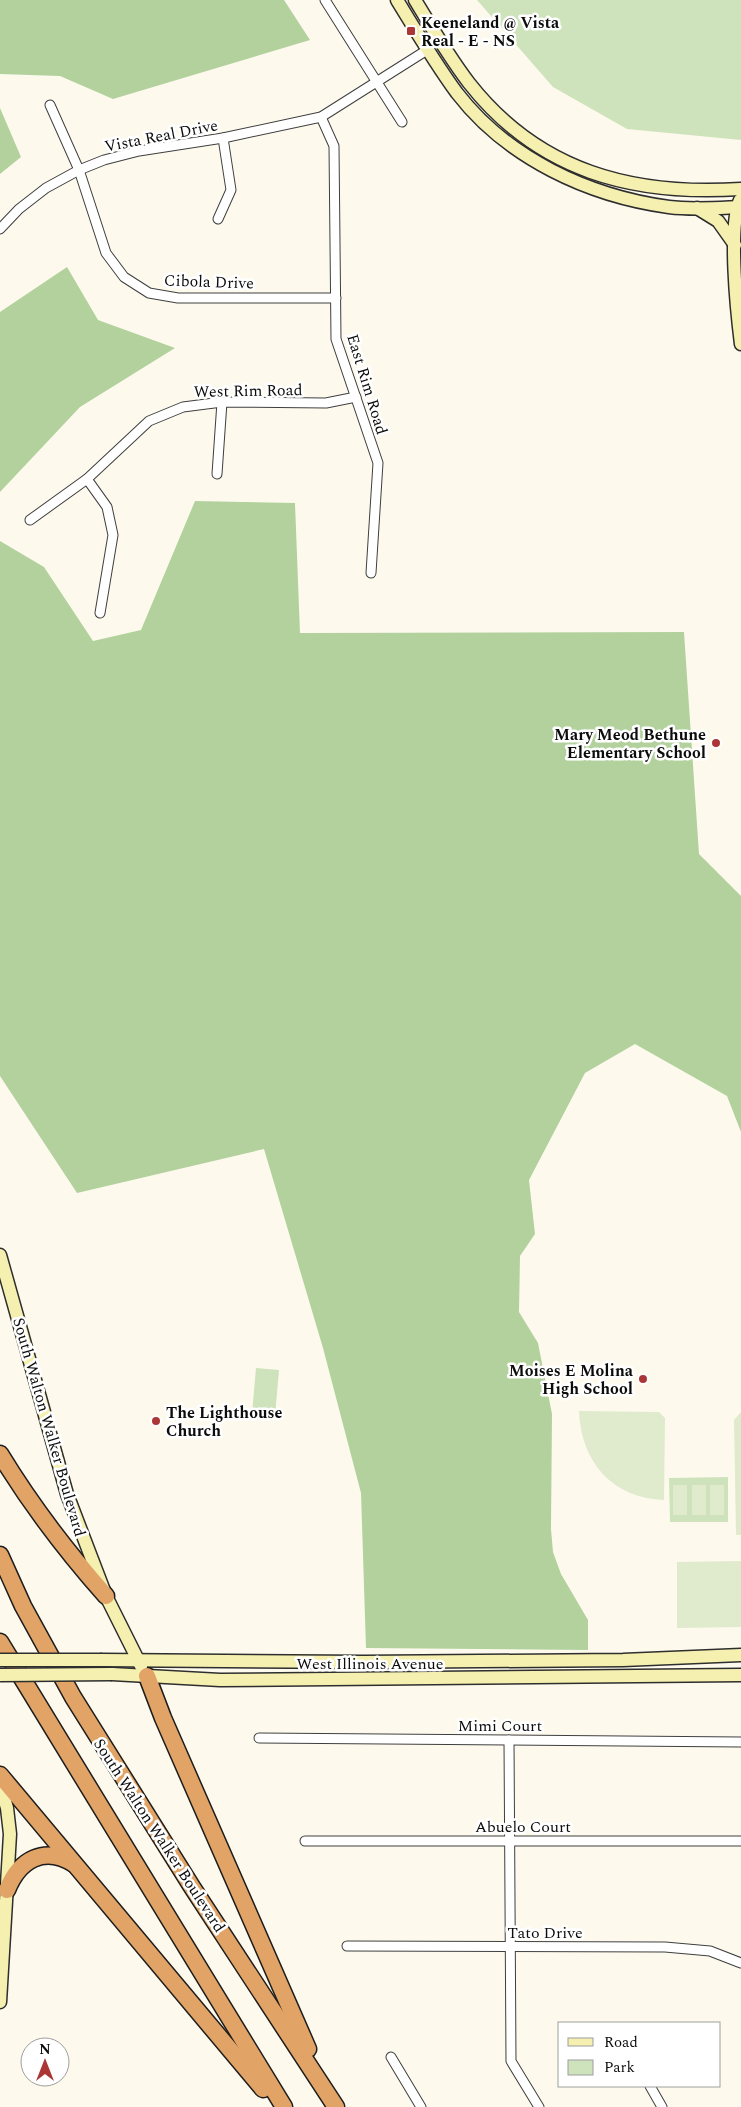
<svg xmlns="http://www.w3.org/2000/svg" width="741" height="2107" viewBox="0 0 741 2107" font-family="Spectral,serif">
	<rect width="100%" height="100%" fill="#fdfaed"/>
	<g fill="#cee3bb">
		<polygon points="477,0 741,0 741,140 627,129 553,87"/>
		<polygon points="256,1368 279,1370 275,1416 252,1414"/>
		<polygon points="728,1477 728,1522 670,1522 669,1478"/>
	</g>
	<g fill="#b2d19d">
		<polygon points="0,0 284,0 310,40 113,99 60,76 0,74"/>
		<polygon points="0,108 21,157 0,174"/>
		<polygon points="67,267 98,320 175,348 80,407 0,492 0,312"/>
		<polygon points="195,501 295,503 300,633 684,632 699,854 741,896 741,1132 727,1096 635,1044 585,1073 529,1180 535,1234 520,1256 519,1312 538,1343 552,1414 551,1529 553,1552 561,1574 588,1620 588,1650 366,1648 361,1493 323,1348 264,1149 77,1193 0,1076 0,541 44,567 93,641 141,630"/>
	</g>
	<g fill="#dfebcc">
		<path d="M579,1411L659,1412L665,1418L664,1500C612,1498 581,1462 579,1411Z"/>
		<polygon points="741,1412 741,1535 736,1535 734,1420"/>
		<rect x="673" y="1485" width="14" height="30"/>
		<rect x="692" y="1485" width="14" height="30"/>
		<rect x="710" y="1485" width="14" height="30"/>
		<polygon points="741,1561 741,1627 677,1628 677,1562"/>
	</g>
	<g fill="none" stroke-linecap="round" stroke-linejoin="round">
		<defs>
			<g id="street">
				<polyline points="325,0 402,122"/>
				<polyline points="50,105 79,170 106,253 124,277 149,293 178,298 336,298"/>
				<polyline points="321,117 334,146 336,339 378,463 371,573"/>
				<polyline points="218,219 231,190 223,138"/>
				<polyline points="0,229 19,209 46,188 79,170 104,160 139,151 223,138 321,117 427,50"/>
				<polyline points="217,474 222,402"/>
				<polyline points="87,479 107,507 113,535 100,613"/>
				<polyline points="30,520 87,479 149,421 183,407 222,402 326,403 356,397"/>
				<polyline points="259,1738 741,1742"/>
				<polyline points="509,1740 511,2061 539,2107"/>
				<polyline points="305,1841 741,1841"/>
				<polyline points="347,1946 665,1947 710,1951 741,1963"/>
				<polyline points="391,2057 421,2107"/>
				<polyline points="650,2086 662,2107"/>
			</g>
			<g id="secondary">
				<path d="M397,0C416,31 435,63 457,93C507,158 588,196 669,207C692,210 717,208 741,207"/>
				<path d="M415,0C432,28 449,57 469,83C539,172 633,196 741,189"/>
				<path d="M740,200C728,227 737,312 741,344"/>
				<polyline points="697,208 718,221 735,245"/>
				<polyline points="0,1255 67,1494 106,1596 141,1666"/>
				<polyline points="102,1660 364,1662 623,1660 741,1655"/>
				<polyline points="112,1674 220,1680 741,1675"/>
				<polyline points="0,1784 7,1808 10,1834 0,2002"/>
			</g>
			<g id="highway">
				<path d="M0,1454C31,1505 67,1552 106,1596"/>
				<polyline points="0,1555 23,1606 73,1697 192,1887 336,2107"/>
				<polyline points="0,1642 284,2107"/>
				<polyline points="147,1676 163,1718 308,2049"/>
				<polyline points="0,1775 263,2089"/>
				<path d="M7,1890C19,1860 44,1845 74,1864"/>
			</g>
		</defs>
		<use href="#street" stroke="#3f3f3f" stroke-width="11"/>
		<use href="#secondary" stroke="#2e2e2e" stroke-width="15"/>
		<use href="#highway" stroke="#1d1d1d" stroke-width="19"/>
		<use href="#street" stroke="#fff" stroke-width="9"/>
		<use href="#secondary" stroke="#f5f0b0" stroke-width="12"/>
		<use href="#highway" stroke="#e2a466" stroke-width="16"/>
		<defs>
			<g id="secondary-bridge">
				<polyline points="0,1660 102,1660"/>
				<polyline points="0,1675 112,1674"/>
			</g>
		</defs>
		<use href="#secondary-bridge" stroke="#2e2e2e" stroke-width="15" stroke-linecap="butt"/>
		<use href="#secondary-bridge" stroke="#f5f0b0" stroke-width="12"/>
	</g>
	<g fill="#aa3636" stroke="#fff" stroke-width="2">
		<rect x="406" y="26" width="10" height="10" rx="2.5"/>
		<circle cx="716" cy="743" r="5"/>
		<circle cx="643" cy="1379" r="5"/>
		<circle cx="156" cy="1421" r="5"/>
	</g>
	<g text-anchor="middle" stroke-width="5" stroke-linejoin="round" paint-order="stroke">
		<g font-size="16" font-weight="bold" fill="#0c0c0c" stroke="#fff" text-anchor="start">
			<text x="421" y="28">Keeneland @ Vista<tspan x="421" dy="18">Real - E - NS</tspan></text>
			<text x="706" y="740" text-anchor="end">Mary Meod Bethune<tspan x="706" dy="18">Elementary School</tspan></text>
			<text x="633" y="1376" text-anchor="end">Moises E Molina<tspan x="633" dy="18">High School</tspan></text>
			<text x="166" y="1418">The Lighthouse<tspan x="166" dy="18">Church</tspan></text>
		</g>
		<g font-size="16" fill="#0c0c0c" stroke="#fff">
			<text transform="translate(161 135) rotate(-11)" y="6">Vista Real Drive</text>
			<text transform="translate(209 281) rotate(2)" y="6">Cibola Drive</text>
			<text transform="translate(368 384) rotate(73)" y="6">East Rim Road</text>
			<text transform="translate(248 390) rotate(-1)" y="6">West Rim Road</text>
			<text transform="translate(50 1427) rotate(74)" y="6">South Walton Walker Boulevard</text>
			<text x="370" y="1669">West Illinois Avenue</text>
			<text x="500" y="1731">Mimi Court</text>
			<text x="523" y="1832">Abuelo Court</text>
			<text transform="translate(160 1835) rotate(57)" y="6">South Walton Walker Boulevard</text>
			<text x="545" y="1938">Tato Drive</text>
		</g>
	</g>
	<rect x="558" y="2022" width="162" height="65" fill="#ffffff" stroke="#9e9e9e"/>
	<rect x="568" y="2038" width="25" height="8" fill="#f5f0b0" stroke="#9e9e9e"/>
	<text x="604" y="2047" font-size="15" fill="#0c0c0c">Road</text>
	<rect x="568" y="2060" width="25" height="15" fill="#cee3bb" stroke="#9e9e9e"/>
	<text x="604" y="2072" font-size="15" fill="#0c0c0c">Park</text>
	<g transform="translate(45 2062)"><circle r="24" fill="#ffffff" stroke="#9e9e9e"/>
	<path d="M0-4L9 19L0 12L-9 19Z" fill="#aa3636"/>
	<text y="-8" font-size="14" font-weight="bold" text-anchor="middle" fill="#0c0c0c">N</text>
	</g>
</svg>
